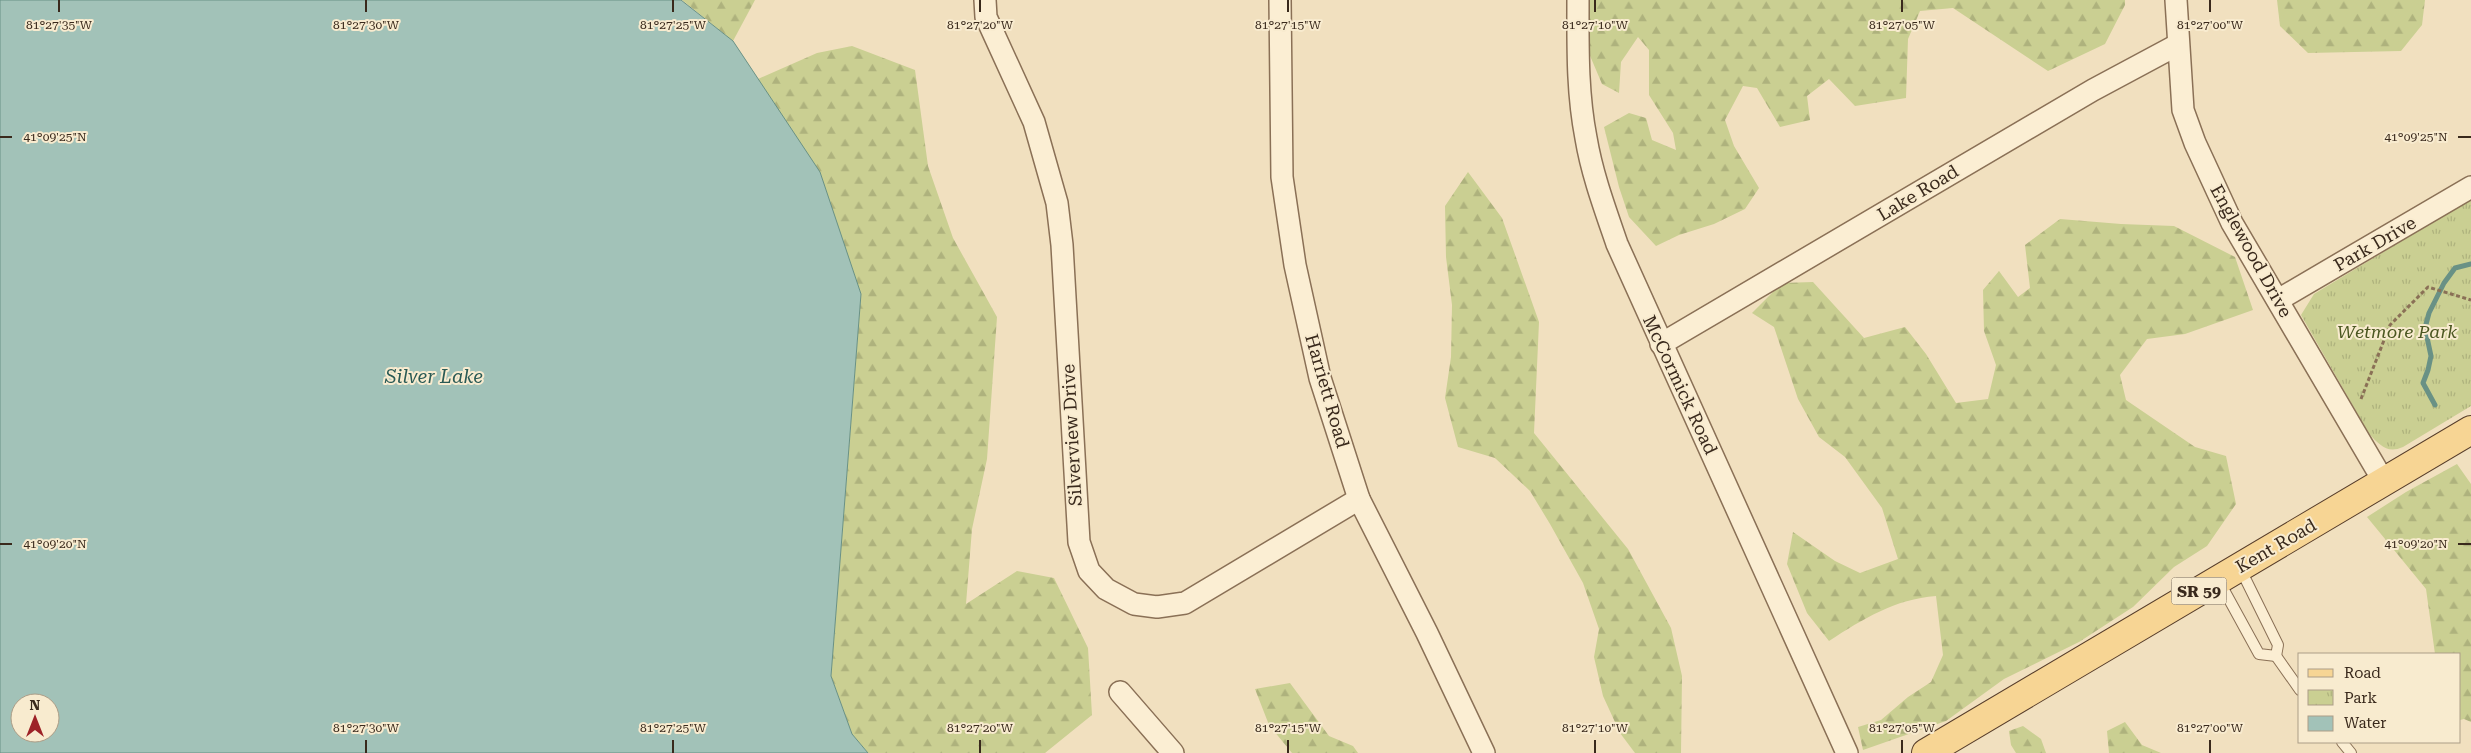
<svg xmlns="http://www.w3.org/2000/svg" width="2471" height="753" viewBox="0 0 2471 753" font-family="'Roboto Serif',serif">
	<defs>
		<pattern id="forest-firs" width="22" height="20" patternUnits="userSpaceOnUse" patternTransform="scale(1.25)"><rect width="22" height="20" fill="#cacf92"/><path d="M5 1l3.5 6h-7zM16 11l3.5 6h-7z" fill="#aeb27d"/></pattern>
		<pattern id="park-tufts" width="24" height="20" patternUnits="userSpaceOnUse" patternTransform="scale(1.25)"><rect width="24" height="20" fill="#cacf92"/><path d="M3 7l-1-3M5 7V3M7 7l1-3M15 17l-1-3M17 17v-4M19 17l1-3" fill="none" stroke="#aeb27d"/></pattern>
	</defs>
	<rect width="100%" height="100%" fill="#f1e0bf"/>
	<g fill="url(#forest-firs)">
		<polygon points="682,0 755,0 733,41"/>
		<polygon points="1584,0 2125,0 2125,5 2105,44 2048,71 1953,8 1920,11 1908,39 1906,98 1855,106 1829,79 1807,96 1810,120 1780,127 1757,88 1743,86 1725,120 1734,146 1759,188 1745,209 1714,224 1679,235 1656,246 1629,217 1619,187 1604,127 1629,113 1646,118 1652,140 1676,150 1673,133 1649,95 1649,50 1638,37 1621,62 1619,93 1602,84 1588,51"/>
		<polygon points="2277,0 2425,0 2422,25 2401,51 2308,53 2280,26"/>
		<polygon points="852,46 915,70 928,166 953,238 997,317 987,459 972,529 966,604 1017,571 1054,578 1088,648 1092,715 1045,753 868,753 852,734 831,676 861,294 758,79 817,53"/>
		<polygon points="1468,172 1502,218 1539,322 1534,433 1628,549 1671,628 1682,676 1681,753 1635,753 1620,733 1603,696 1594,657 1599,629 1583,583 1550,524 1530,491 1495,458 1458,447 1445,398 1451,357 1452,305 1446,257 1445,206"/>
		<path d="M2060,219L2121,224L2174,226L2235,257L2253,310L2185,334L2147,339L2120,375L2126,400L2195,447L2226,456L2236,504L2207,546L2174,567L2133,607L2079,642L2004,679L1946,721L1863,750L1858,727L1881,720L1908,697L1931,682L1943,655L1936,596C1895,599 1863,619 1829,641L1807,613L1787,564L1793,532L1835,561L1860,573L1898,559L1882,508L1845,457L1819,437L1798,399L1774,327L1752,313L1782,283L1813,282L1864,338L1905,327L1926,354L1956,403L1988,399L1996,365L1984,331L1983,290L1999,271L2018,297L2030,288L2025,245Z"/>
		<polygon points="2457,464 2471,484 2471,722 2464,719 2460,720 2460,654 2435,654 2426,589 2367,517 2406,492"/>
		<polygon points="1290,683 1329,736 1353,746 1358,753 1292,753 1269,725 1255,689"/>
		<polygon points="2125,722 2142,745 2161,753 2109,753 2107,731"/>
		<polygon points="2023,726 2041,739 2046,753 2016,753 2011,745 2009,731"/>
	</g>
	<path fill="url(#park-tufts)" d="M2471,199V406L2403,447C2387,454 2380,445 2369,434L2301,315L2314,294Z"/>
	<path fill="#a2c2b8" stroke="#699185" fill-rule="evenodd" d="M0,0H681L733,41L820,172L861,294L831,676L852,734L868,753H0ZM20,703H50V733H20Z"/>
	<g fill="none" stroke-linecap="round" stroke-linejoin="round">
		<polyline stroke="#699185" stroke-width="5" points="2435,405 2423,383 2428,370 2431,356 2425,328 2429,313 2444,283 2455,268 2471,264"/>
		<defs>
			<g id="service">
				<polyline points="2219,581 2259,654 2276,656 2278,645 2240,568"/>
				<polyline points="2276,656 2300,690"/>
				<polyline points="2342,742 2351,753"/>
			</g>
			<g id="minor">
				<polyline points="985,0 986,17 1034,122 1057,203 1062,245 1079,542 1089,571 1106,589 1134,604 1157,607 1185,603 1359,499"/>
				<polyline points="1280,0 1282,177 1295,265 1320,378 1359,499 1427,633 1484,753"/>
				<path d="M1578,0C1578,46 1577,92 1586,138C1592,174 1605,209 1617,244L1847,753"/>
				<polyline points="2176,0 2183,110 2195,143 2232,223 2384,482"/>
				<polyline points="2278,300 2471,187"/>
				<polyline points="1661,344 2093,90 2177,45"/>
				<polyline points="1120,692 1173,753"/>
			</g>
			<polyline id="primary" points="1926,753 2471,430"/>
		</defs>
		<use href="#service" stroke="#8a7056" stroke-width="12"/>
		<use href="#minor" stroke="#8a7056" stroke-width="24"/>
		<use href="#primary" stroke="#583e2b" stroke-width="30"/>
		<polyline stroke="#8a7056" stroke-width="3" stroke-dasharray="4 2.5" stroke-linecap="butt" points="2361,399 2390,325 2428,287 2471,300"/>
		<use href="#service" stroke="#fbeed3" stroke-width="10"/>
		<use href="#minor" stroke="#fbeed3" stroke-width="21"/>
		<use href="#primary" stroke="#f7d594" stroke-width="28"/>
	</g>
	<path fill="none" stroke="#39291c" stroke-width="2" d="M59,0V12M366,0V12M673,0V12M980,0V12M1288,0V12M1595,0V12M1902,0V12M2210,0V12M0,137H12M2458,137H2471M0,544H12M2458,544H2471M366,740V753M673,740V753M980,740V753M1288,740V753M1595,740V753M1902,740V753M2210,740V753"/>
	<g text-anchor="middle" stroke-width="4" stroke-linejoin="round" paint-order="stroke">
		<rect fill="#f8ebcf" stroke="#726352" stroke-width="1" x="2171.5" y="577.5" width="55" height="27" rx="4"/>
		<g font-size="16" font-weight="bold" fill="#39291c">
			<text x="2199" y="597">SR 59</text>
		</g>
		<g font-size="18" fill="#39291c" stroke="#f8ebcf">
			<text transform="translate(1918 193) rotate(-31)" y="6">Lake Road</text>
			<text transform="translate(2375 244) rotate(-30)" y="6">Park Drive</text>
			<text transform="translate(2251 251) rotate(61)" y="6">Englewood Drive</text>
			<text transform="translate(1680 385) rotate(65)" y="6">McCormick Road</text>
			<text transform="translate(1327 391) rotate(74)" y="6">Harriett Road</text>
			<text transform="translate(1072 435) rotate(-93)" y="6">Silverview Drive</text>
			<text transform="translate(2276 546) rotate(-30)" y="6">Kent Road</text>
		</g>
		<g font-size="18" font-style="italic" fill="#4b5721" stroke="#f8ebcf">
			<text x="2397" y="338">Wetmore Park</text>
		</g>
		<g font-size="19" font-style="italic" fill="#2a5a55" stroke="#f8ebcf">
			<text x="434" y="383">Silver Lake</text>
		</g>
	</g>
	<g font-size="12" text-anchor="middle" fill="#39291c" stroke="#f8ebcf" stroke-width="4" stroke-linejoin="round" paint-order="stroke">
		<text x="59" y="29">81°27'35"W</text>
		<text x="366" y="29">81°27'30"W</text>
		<text x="673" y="29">81°27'25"W</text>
		<text x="980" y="29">81°27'20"W</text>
		<text x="1288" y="29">81°27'15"W</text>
		<text x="1595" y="29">81°27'10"W</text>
		<text x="1902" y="29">81°27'05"W</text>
		<text x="2210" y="29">81°27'00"W</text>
		<text x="55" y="141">41°09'25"N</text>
		<text x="2416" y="141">41°09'25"N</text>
		<text x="55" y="548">41°09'20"N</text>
		<text x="2416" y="548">41°09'20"N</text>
		<text x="366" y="732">81°27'30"W</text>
		<text x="673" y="732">81°27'25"W</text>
		<text x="980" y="732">81°27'20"W</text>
		<text x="1288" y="732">81°27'15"W</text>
		<text x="1595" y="732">81°27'10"W</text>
		<text x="1902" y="732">81°27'05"W</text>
		<text x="2210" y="732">81°27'00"W</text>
	</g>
	<rect x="2298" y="653" width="162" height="90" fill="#f8ebcf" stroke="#ac9d87"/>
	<rect x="2308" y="669" width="25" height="8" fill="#f7d594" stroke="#ac9d87"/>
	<text x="2344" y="678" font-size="15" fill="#39291c">Road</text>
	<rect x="2308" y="690" width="25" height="15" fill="url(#park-tufts)" stroke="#ac9d87"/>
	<text x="2344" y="703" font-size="15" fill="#39291c">Park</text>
	<rect x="2308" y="716" width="25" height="15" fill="#a2c2b8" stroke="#ac9d87"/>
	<text x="2344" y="728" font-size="15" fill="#39291c">Water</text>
	<g transform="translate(35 718)"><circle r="24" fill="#f8ebcf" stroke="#ac9d87"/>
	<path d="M0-4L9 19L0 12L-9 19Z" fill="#9d2227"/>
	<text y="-8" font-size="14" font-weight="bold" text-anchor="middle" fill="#39291c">N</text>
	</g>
</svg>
